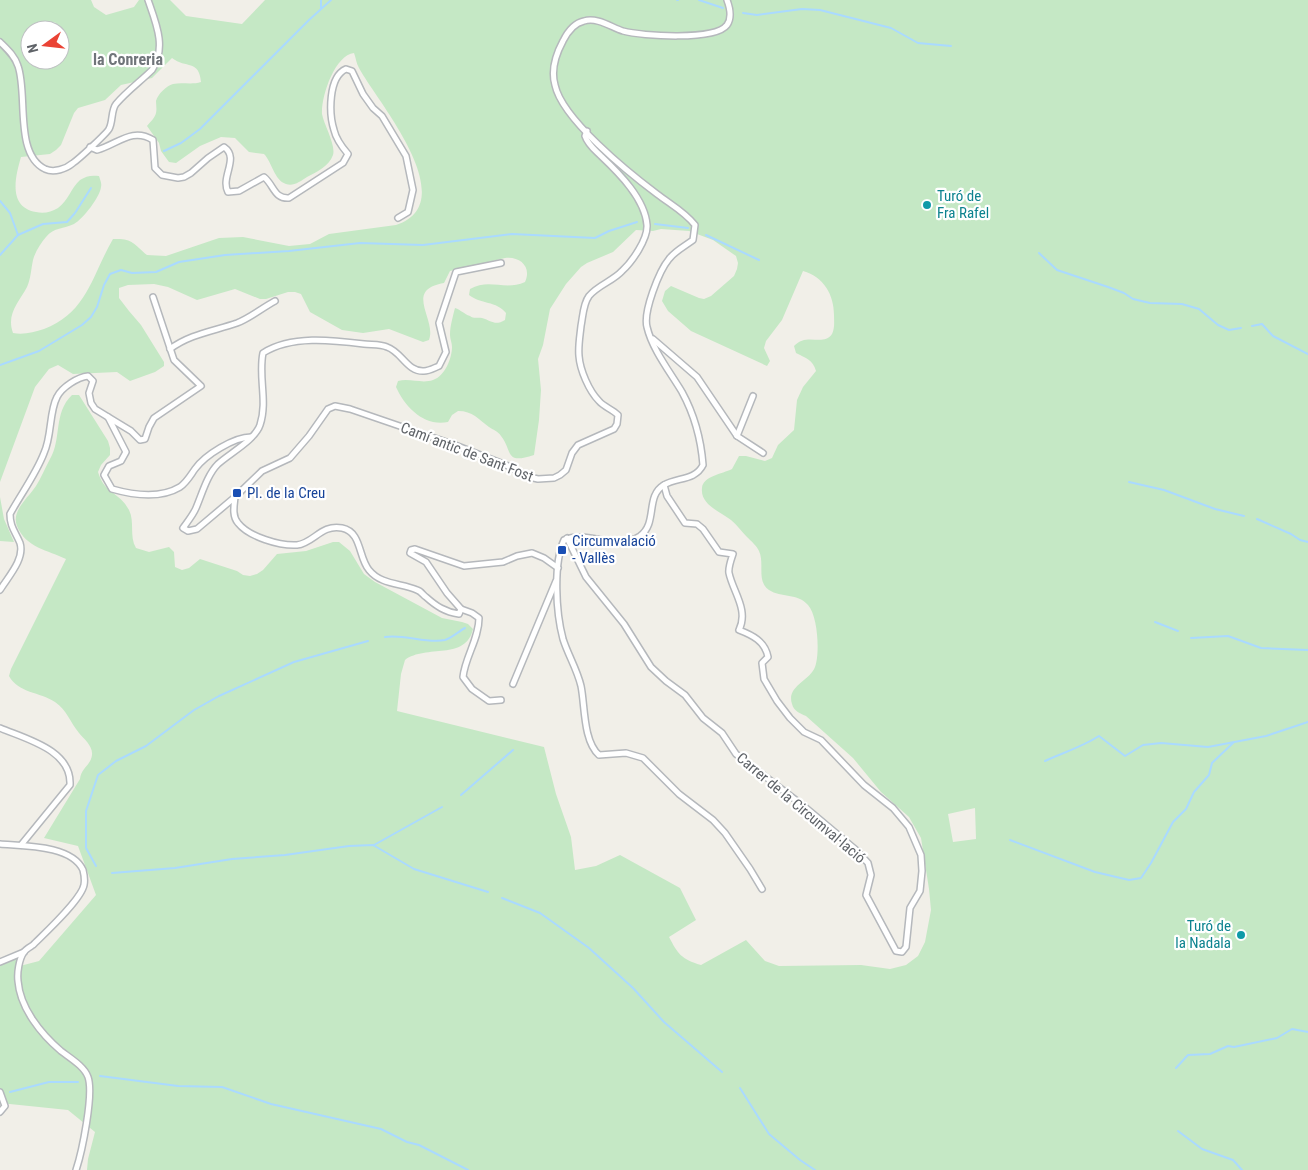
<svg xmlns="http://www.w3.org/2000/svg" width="1308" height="1170" viewBox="0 0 1308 1170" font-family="'Roboto Condensed',sans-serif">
	<rect width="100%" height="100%" fill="#f1efe8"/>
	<g fill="#c5e8c5" fill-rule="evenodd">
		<path d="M0,0H91L94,7L106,15L134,7L139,0H170L186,16L242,24L265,0H1308V1170H87L88,1159L95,1132L68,1110L0,1103V966L16,959L19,960L20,966L39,961L96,895L78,846L44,838L80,779C81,768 91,765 92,755C93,746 84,739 79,733C70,722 67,710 55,702C40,692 18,693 9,676L11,669L66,559C48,550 26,548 17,526C11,511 28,498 36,486C41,478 45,468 50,459C62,439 53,413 72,395H79L108,441L110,448V455L101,465L98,472C105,495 119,491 129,510C135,522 129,536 136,548L149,552L169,547L174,552L175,567L182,570L189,568L200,559L237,571L243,575L250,576L257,574L263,570L277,554L306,551L333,542H339L350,551L364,574L375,582L442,618L462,622L468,624L473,629C466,661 426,644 405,660L401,674L397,711L544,747L556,794L571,837L575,870L596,866L620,855L680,888L696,920L669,937C678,954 681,959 701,965L746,940L765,961L779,966L861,965L890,969L906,965L918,956L925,942L931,910L929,889L921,838L909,817L881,792L853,758L806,716C799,713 794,711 792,704C786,686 810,681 815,667C820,654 818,616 808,605C798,593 781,598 769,590C756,581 765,564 759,551C757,546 751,541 747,537C742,532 737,525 731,520C721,512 700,505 702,488C703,476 722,474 732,469L739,456H746L765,461L772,458L778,445L794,430L797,400L803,387L816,371C813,360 806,358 796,353L794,346C807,332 823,347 832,334C835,328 834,321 834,315C834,295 824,277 803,271L782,320L766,341L764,348L770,361L767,366L691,331L668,311L662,301L665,291L671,286L699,298L704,299L711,296L734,276L737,269L738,263L736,256L713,240L689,231L661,229L653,231L636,230L613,252L587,263L581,267L566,284L550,309L543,345L538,359L541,390L539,420L534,455C504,465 513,451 501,436C498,431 493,430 489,427C478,419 473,411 458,411L452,415L448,422C424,427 405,407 396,387L398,381C410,378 422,384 433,380C445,376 452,358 452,347C452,343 450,339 450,335C450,326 453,316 455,308C461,310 464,314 470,316C474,319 477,317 482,318C492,321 495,326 505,320L506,313C497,301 480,304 469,295L470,289C489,278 505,291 525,282C532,267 520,256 505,258L450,271L444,283C403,290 437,319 429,340L423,342L389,329L363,333L342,330L310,312L301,294L295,292H288L266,299H260L235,289L197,300L168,287L154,284L128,285L119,288V298L129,311L141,325L164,362V366L155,372L130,381L117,372L73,374L58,365L49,369L35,387L0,482ZM30,30H60V60H30ZM354,53C356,58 356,63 359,68C376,100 465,202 396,225L329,234L310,244L289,246L243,237L219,238L166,256L147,255C133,243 132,238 113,239C92,275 87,313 44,329C34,332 24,335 13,333C6,314 19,302 27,287C31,278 31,269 33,260C35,252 41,243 46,237C54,227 64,229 74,224C83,219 100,197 101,187C102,183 100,180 99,176C91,175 86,176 80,180C71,188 68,201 58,208C51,212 44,214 36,212C8,207 15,178 21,157L50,154L56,150L61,145L74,113L78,108L105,100L121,85L152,78L172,58C186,69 199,59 201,82C192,85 182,82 173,84C166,86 158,94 156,101C156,105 157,109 156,113C155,118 150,122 147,126L159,143L161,151L169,162L176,163L200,146L221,137L235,138L249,152L264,154C272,162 274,180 286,184C293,187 301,181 307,177C317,172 329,166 333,155C336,145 324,125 322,114C321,96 335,55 354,53ZM975,808L976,839L953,842L948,814Z"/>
		<polygon points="0,497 4,519 14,542 0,541"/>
	</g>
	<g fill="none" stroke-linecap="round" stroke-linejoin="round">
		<g stroke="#aadaff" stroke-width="2">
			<polyline points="677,0 678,0"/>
			<polyline points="699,0 723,8"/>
			<polyline points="321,8 321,0"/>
			<polyline points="743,13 757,15 802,9 820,10 891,28 918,43 951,46"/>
			<polyline points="164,151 181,143 200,129 309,20 331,0"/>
			<polyline points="0,201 10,213 18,235 0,255"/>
			<polyline points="655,224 688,228"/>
			<polyline points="18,235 43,224 67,222 75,213 91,188"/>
			<polyline points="706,235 759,260"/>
			<polyline points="1039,253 1057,270 1108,287 1124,293 1133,299 1150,303 1182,304 1199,309 1218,325 1229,330 1241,328"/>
			<polyline points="1252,326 1262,324 1273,336 1308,354"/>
			<polyline points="0,365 39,351 82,325 91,317 97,307 104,285 110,274 121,270 132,273 156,272 179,262 225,255 289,251 360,243 423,245 512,234 595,238 609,231 637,222"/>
			<polyline points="1129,482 1164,490 1215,509 1244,516"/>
			<polyline points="1257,519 1291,534 1300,540 1308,542"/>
			<polyline points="1155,622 1178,631"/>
			<path d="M385,637C405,634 427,644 445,640C452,638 459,631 465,628"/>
			<polyline points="1191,638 1228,636 1261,648 1308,650"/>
			<path d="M1045,761C1062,753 1082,747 1099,736L1125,756L1143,745L1161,743L1208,747L1266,736L1308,722"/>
			<polyline points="461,795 513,750"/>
			<polyline points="1010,840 1095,872 1129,880 1141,878 1151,863 1173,822 1186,809 1194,792 1209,775 1212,763 1234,742"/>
			<polyline points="374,845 442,807"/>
			<polyline points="96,866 86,848 86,811 98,775 116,761 146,746 194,710 219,696 294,662 368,641"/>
			<polyline points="112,873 175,868 232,859 285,855 349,846 373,845 414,869 488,892"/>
			<polyline points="502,898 540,913 589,948 633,988 664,1022 722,1072"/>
			<polyline points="1176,1068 1188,1055 1210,1054 1228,1046 1234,1047 1277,1038 1292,1029 1308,1032"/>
			<polyline points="100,1076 178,1086 222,1087 271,1104 381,1129 407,1142 419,1145 468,1170"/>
			<polyline points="740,1088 769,1134 800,1160 815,1170"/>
			<polyline points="10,1092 49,1082 78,1082"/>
			<polyline points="1178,1131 1202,1149 1233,1160 1242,1170"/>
		</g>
		<defs>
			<g id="minor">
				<path d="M727,0C730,8 732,18 727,25C715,41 642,36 623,31C611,27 597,17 584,21C574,23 567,33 563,41C556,54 551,71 555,85C562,119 629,173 657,194C670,204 685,212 695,225L693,240C685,246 675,251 669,259C659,271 643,312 647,327C652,349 670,372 682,392C694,414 701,439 703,465C695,481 677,477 664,485C645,496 658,523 640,536C615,552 588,529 564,540C553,564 556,613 563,639C568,655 577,669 581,686C585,705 583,741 599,755L626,753L643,758L679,794L713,820L725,833L750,869L762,889"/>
				<path d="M0,42C7,49 15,56 18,66C28,94 14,154 45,169C54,173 66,169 73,163C79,159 107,133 109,129C113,122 111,110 116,104C127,91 141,81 152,70C167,48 156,23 148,0"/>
				<path d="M90,147L97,150C118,144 132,127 153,140L155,168L162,175L178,178L184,177L191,173L208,158L224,147C240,158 220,177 228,192L239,191L264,177C274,185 274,199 289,198L343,163L348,154C342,147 336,139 334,130C329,114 328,77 346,69L352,71L363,94L373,108L382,116L406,156L413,190L408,212L398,218"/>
				<path d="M501,263L456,272L439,323L446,352L439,366C434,368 429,371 424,371C407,372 402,352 387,347C380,344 371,345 364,344C332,340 291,335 263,353C258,377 268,401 260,425C255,440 230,453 218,464C207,475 202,494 196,508C193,515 188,521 183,528L188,531L197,529L235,497L262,471L290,458L309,436L328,409L335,406L350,409L455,445L506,465L529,477L538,479L554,478L560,475L566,470L572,453L578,445L614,429L617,424L618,415C612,409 604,407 599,401C589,391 580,370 579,356C578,346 580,336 581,326C583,316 583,304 589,296C598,285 613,281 622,271C632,262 648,239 647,225C645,199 619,173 601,156C595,150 588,145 585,136L587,131"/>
				<polyline points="653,339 697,377 737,436 763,453"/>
				<path d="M170,349C190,334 214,331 237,323C250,318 262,308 275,301"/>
				<polyline points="108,417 131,431 140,440 145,439 149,427 154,418 201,386 174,360 153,297"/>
				<polyline points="737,436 753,396"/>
				<path d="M235,497C234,506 232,516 238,523C249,537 280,546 297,545C314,543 321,524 342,528C362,532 358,557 369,570C381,585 401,583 417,590C421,591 423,595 426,597C436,606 445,612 459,614L461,609L447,593L426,562L410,553L411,550L415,549L464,566L503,562L517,556L532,553L544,558L558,568"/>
				<path d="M567,538L586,577L624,624L651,667L666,681L685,695L703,718L722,733L736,754L806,808L856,850L868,863L871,875L866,895L896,951L902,952L906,947L910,908L920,891L922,871L921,855L909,827L893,808L864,785L821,740L804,732L790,718L777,701L764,679L762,663L768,657C765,641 752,635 739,630C749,610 733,592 729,573C728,568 731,560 733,554L719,552L703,529L697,524L685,523L667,496L664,485"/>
				<path d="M0,590C8,577 25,559 20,543C15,531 10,527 10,514C21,494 36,474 44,453C52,436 49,412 57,397C62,387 78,377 88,376L93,381L89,393L91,403L95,409L108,417L126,452L121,461L109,466L104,475L112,489C133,495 160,499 180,487C187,482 190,476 195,469C205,455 234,437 251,437"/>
				<path d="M461,609L472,613L479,618C479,639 465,657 463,677L472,689L489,701L501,700"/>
				<polyline points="513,684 556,581"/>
				<path d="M0,728C26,739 72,750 70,785L21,845"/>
				<path d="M0,844C24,846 72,845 83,870C84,874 85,880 84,885C81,900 45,933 33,945C30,947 26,949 24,952C19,959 17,973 18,981C20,1008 41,1034 61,1051C70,1058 84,1066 88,1077C94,1094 82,1152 76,1170"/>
				<polyline points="0,962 24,952"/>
				<polyline points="0,1092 5,1106 0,1112"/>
			</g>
		</defs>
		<use href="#minor" stroke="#b5b8bc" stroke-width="8"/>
		<use href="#minor" stroke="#fff" stroke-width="5"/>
	</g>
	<g fill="#0f9aa8" stroke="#fff" stroke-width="2">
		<circle cx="927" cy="205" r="5"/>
		<circle cx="1241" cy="935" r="5"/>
	</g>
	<g fill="#1a4fb4" stroke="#fff" stroke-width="2">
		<rect x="232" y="488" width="10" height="10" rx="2.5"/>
		<rect x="557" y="545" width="10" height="10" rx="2.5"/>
	</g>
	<g text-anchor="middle" stroke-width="4.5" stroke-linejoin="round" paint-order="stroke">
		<g font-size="15" fill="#0d838f" stroke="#fff" text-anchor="start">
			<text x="937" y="201">Turó de<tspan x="937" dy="17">Fra Rafel</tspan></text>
			<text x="1231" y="931" text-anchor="end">Turó de<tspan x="1231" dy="17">la Nadala</tspan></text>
		</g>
		<g font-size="15" fill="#5f6368" stroke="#fff">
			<text transform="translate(467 452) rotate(21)" y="5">Camí antic de Sant Fost</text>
			<text transform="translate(801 808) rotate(40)" y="5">Carrer de la Circumval·lació</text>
		</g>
		<g font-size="15" fill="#164399" stroke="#fff" text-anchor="start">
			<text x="247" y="498">Pl. de la Creu</text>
			<text x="572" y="546">Circumvalació<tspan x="572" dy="17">- Vallès</tspan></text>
		</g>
		<g font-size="16" font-weight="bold" fill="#70757a" stroke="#fff">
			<text x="128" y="65">la Conreria</text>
		</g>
	</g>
	<g transform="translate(45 45) rotate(255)"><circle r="24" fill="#ffffff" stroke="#bfc1c3"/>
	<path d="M0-4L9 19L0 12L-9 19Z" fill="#ea4335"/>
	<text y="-8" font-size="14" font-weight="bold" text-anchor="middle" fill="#5f6368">N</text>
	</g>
</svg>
